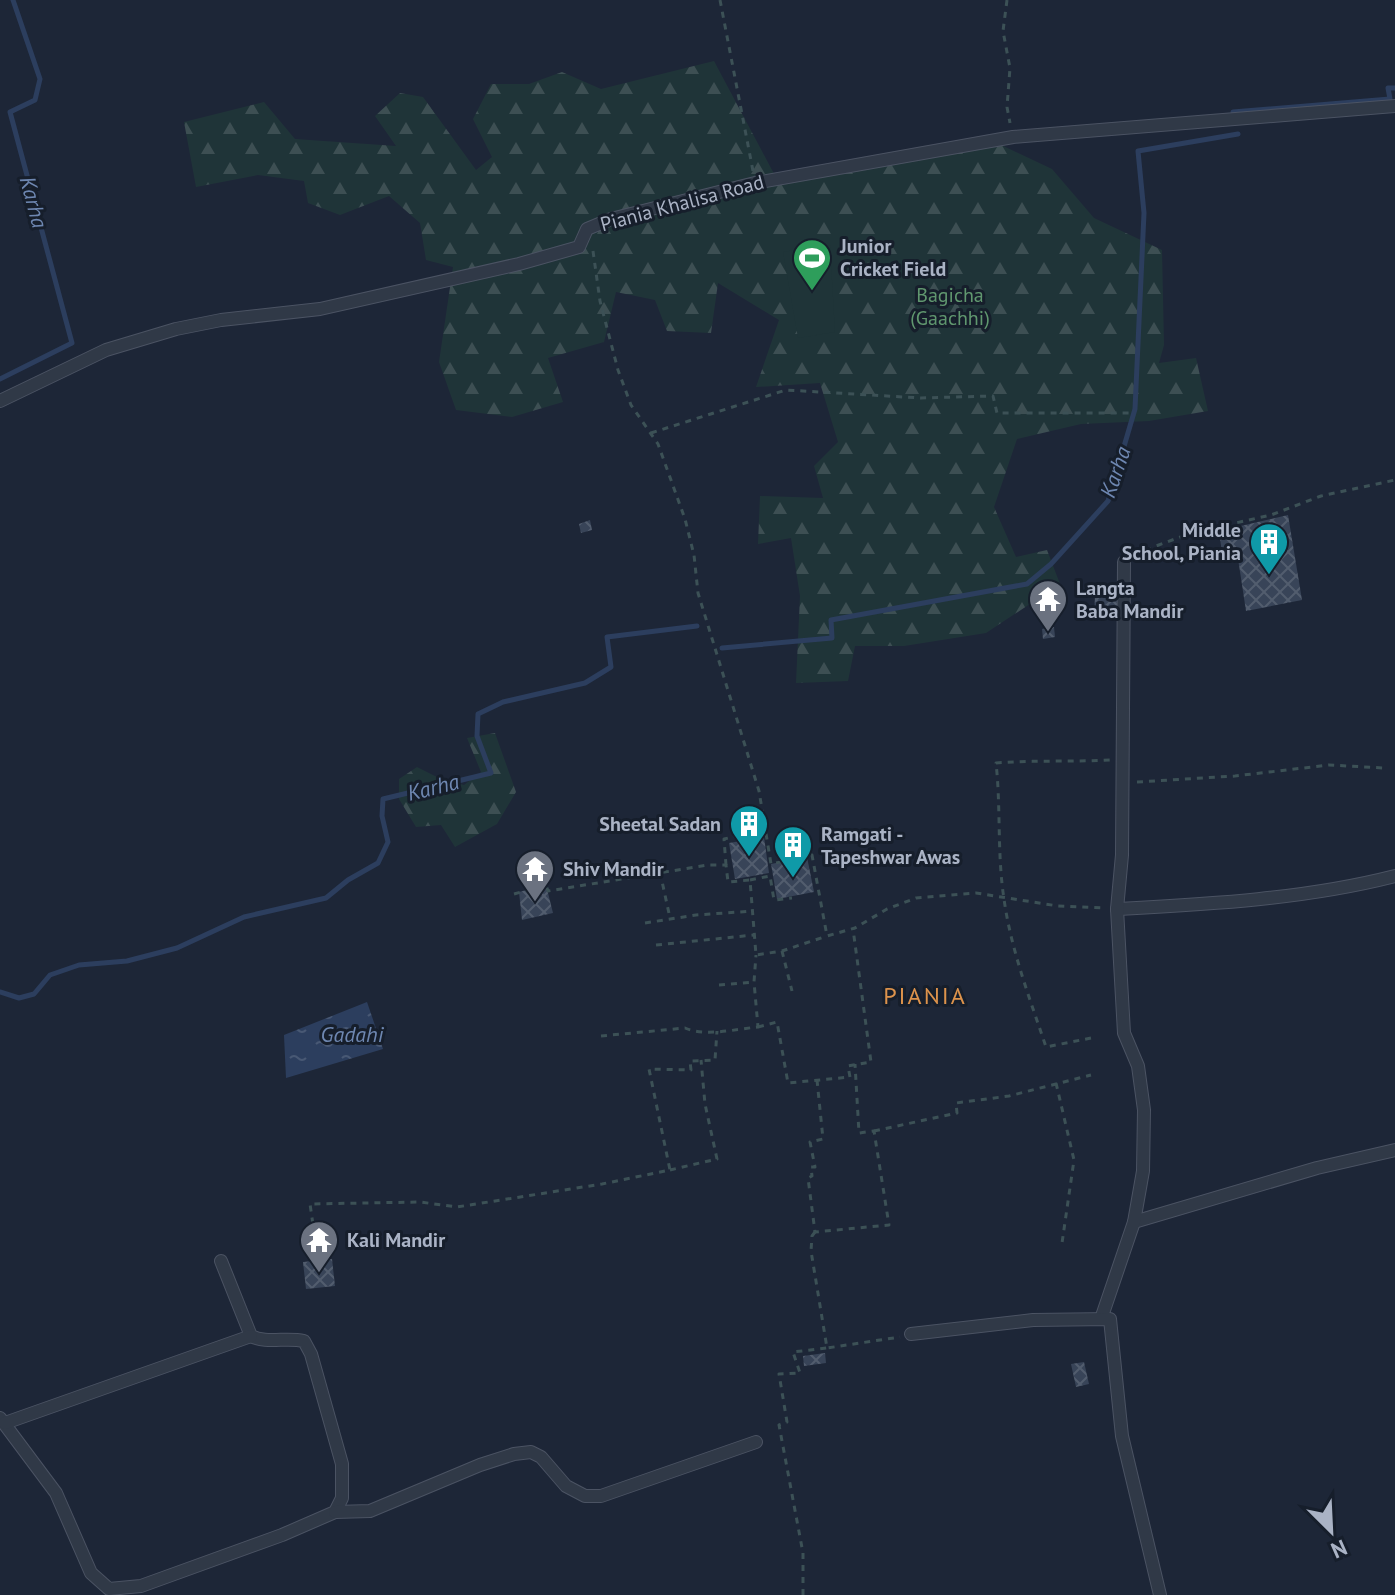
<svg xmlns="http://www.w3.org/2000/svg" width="1395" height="1595" viewBox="0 0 1395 1595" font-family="'PT Sans',sans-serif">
	<defs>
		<pattern id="forest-firs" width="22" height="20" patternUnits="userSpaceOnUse" patternTransform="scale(2)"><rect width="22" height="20" fill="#1f3438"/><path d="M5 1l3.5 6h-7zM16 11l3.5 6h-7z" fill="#3d4f53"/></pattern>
		<pattern id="water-ripples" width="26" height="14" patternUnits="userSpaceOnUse" patternTransform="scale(2)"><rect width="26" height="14" fill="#2c3e5e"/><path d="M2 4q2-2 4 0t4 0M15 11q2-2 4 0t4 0" fill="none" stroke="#485874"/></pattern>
		<pattern id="building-cross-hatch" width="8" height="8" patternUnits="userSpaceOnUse" patternTransform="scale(2)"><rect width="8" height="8" fill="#384458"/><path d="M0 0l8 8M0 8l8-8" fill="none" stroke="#525d6e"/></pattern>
	</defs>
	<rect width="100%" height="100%" fill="#1d2637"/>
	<g fill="url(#forest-firs)">
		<polygon points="714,61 780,185 999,144 1052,169 1094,218 1162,250 1164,345 1159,363 1196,358 1208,411 1149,421 1081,424 1017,439 994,507 1016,557 1047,550 1060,584 986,633 904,646 855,646 848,681 796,683 800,596 791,538 758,544 760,496 823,498 814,466 838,442 820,383 756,387 779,320 718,283 711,333 667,331 655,300 616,292 604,342 548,358 563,402 512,417 456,410 439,362 453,267 426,260 420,223 389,196 340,215 308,203 304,181 258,175 196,187 184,122 264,102 295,139 396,146 375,116 400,93 423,97 476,170 492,157 473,119 491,84 529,84 562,72 601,89"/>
		<polygon points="495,733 516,792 497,824 455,847 441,825 416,827 399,799 399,779 417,767 441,779 464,785 481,772 467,738"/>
	</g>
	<polygon fill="#1f3438" points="830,245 835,332 798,338 783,252"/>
	<polygon fill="url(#water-ripples)" points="367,1002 383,1049 286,1078 284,1035"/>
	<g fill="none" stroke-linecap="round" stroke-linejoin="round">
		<g stroke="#2c3e5e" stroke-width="5">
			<polyline points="1233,112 1390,99 1388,88 1395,88"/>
			<polyline points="0,379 72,343 10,112 35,100 40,79 13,0"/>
			<polyline points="722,648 832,638 831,620 1027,584 1051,564 1108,501 1135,409 1144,213 1138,151 1238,134"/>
			<polyline points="0,992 19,998 34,994 50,975 79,965 127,961 177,948 244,917 326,898 348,880 378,863 388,842 382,816 383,799 491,773 477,736 478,714 503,702 585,683 611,667 607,637 697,626"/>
		</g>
	</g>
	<g fill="url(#building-cross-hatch)">
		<polygon points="1288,515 1302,600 1246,611 1237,552 1222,553 1219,531"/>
		<polygon points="590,520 592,530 581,533 579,524"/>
		<polygon points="1095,596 1120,597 1118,616 1094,616"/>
		<polygon points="1054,627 1055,637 1043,639 1042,629"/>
		<polygon points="764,837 769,873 735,879 729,843"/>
		<polygon points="807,857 814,892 777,899 771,864"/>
		<polygon points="546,885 553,913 522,920 519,892"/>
		<polygon points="332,1259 335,1286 306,1289 303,1262"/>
		<polygon points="825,1353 826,1363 804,1366 803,1356"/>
		<polygon points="1084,1362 1089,1384 1076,1387 1071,1364"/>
	</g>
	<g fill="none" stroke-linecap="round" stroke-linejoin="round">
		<defs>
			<g id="street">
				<polyline points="0,401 106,350 176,329 221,320 320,309 519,264 579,247 587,229 611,219 755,183 1013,137 1395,106"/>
				<path d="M1117,909C1210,904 1305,899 1395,876"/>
				<polyline points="1134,1222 1317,1168 1395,1150"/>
				<polyline points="1101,1319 1134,1222 1143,1171 1144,1110 1138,1066 1124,1033 1117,909 1122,855 1124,562"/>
				<polyline points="911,1334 1033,1320 1110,1319 1122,1436 1160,1595"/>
				<path d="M0,1418L56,1493L91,1573L109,1589L141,1586L282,1535L335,1512L342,1498V1464L311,1354L304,1341C286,1337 266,1344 251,1336L221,1261"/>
				<polyline points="5,1423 251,1336"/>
				<polyline points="335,1512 370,1511 480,1465 514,1454 531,1452 541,1457 566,1486 585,1496 601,1496 756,1442"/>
			</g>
		</defs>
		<use href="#street" stroke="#4b5363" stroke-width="14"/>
		<g stroke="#3c5156" stroke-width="3" stroke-dasharray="6 6" stroke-linecap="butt">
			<polyline points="720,0 753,171"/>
			<polyline points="1007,0 1003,31 1010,68 1007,107 1010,123"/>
			<polyline points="593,251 600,301 618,370 631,405 658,444 685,519 694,555 698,593 759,791 771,864 812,855 827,936 855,928 887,909 916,898 951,895 976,893 1058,906 1106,908"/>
			<polyline points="651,433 786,390 921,398 993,396 997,413 1129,413"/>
			<polyline points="1135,556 1156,546 1191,533 1271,515 1321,496 1395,480"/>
			<polyline points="1137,782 1235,776 1329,765 1383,768"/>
			<polyline points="726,865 724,839 765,830"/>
			<polyline points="660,872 670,918"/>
			<polyline points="750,880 770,876 774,900 792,898"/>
			<polyline points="514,894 546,885 548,891 708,865 726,865 728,882 750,880 756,955 782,951 827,936"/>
			<polyline points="645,923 696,915 753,911"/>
			<polyline points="656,945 754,935"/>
			<polyline points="782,951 792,991"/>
			<polyline points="719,985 754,982"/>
			<polyline points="758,1027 777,1022 788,1083 850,1077 848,1066 871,1062 853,929"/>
			<path d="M601,1036L685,1028C705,1037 736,1029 758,1027L754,982L756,955"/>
			<path d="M1091,1038L1046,1047C1030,999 1011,950 1004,899C997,854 1001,808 996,763C1034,760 1072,762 1110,760"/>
			<polyline points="817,1080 823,1139 810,1142 815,1167 811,1167 812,1176 808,1178 815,1232 889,1225 874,1131 859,1133 855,1064"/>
			<polyline points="1056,1083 1074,1160 1062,1243"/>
			<polyline points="874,1131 957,1113 956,1103 1009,1096 1091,1075"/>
			<polyline points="670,1170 717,1159 705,1104 701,1060"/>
			<polyline points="815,1232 812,1236 811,1251 827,1348 900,1337"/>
			<polyline points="318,1259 310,1204 420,1202 457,1207 602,1184 670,1170 649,1069 691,1070 690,1061 715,1060 717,1031"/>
			<polyline points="803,1595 803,1553 779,1425 787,1422 779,1374 800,1373 793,1352 827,1348"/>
		</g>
		<use href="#street" stroke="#303947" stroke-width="12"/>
	</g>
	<defs>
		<symbol id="stadium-pin" viewBox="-11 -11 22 30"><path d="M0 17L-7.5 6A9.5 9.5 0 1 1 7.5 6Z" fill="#2e9e5b" stroke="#161e2b"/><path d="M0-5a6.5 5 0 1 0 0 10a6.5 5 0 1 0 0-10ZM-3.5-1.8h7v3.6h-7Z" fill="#fff"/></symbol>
		<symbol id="building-pin" viewBox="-11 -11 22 30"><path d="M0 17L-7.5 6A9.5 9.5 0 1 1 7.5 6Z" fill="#0f9aa8" stroke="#161e2b"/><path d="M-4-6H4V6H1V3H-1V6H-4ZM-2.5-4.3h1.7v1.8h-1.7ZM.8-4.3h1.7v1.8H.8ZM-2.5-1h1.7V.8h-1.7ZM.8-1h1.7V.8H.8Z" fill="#fff"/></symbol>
		<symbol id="temple-pin" viewBox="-11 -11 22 30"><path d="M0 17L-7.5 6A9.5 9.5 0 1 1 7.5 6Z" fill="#6b7280" stroke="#161e2b"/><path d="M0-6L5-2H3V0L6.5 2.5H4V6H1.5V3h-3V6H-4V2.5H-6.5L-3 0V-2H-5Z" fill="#fff"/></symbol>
	</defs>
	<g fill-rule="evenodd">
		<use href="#stadium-pin" x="790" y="236" width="44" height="60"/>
		<use href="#building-pin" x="1247" y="520" width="44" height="60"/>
		<use href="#temple-pin" x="1026" y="577" width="44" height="60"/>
		<use href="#building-pin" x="727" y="802" width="44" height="60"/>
		<use href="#building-pin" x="771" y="823" width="44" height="60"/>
		<use href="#temple-pin" x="513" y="847" width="44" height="60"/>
		<use href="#temple-pin" x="297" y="1218" width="44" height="60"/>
	</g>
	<g text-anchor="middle" stroke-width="6" stroke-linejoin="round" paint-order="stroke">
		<g font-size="20" fill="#aab3c5" stroke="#161e2b">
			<text transform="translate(682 203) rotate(-15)" y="7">Piania Khalisa Road</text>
		</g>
		<g font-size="20" font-weight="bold" fill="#aab3c5" stroke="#161e2b" text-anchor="start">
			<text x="840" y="253">Junior<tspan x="840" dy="23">Cricket Field</tspan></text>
			<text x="1241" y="537" text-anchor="end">Middle<tspan x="1241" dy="23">School, Piania</tspan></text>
			<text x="1076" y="595">Langta<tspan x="1076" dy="23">Baba Mandir</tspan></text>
			<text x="721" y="831" text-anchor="end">Sheetal Sadan</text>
			<text x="821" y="841">Ramgati -<tspan x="821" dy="23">Tapeshwar Awas</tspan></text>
			<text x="563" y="876">Shiv Mandir</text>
			<text x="347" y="1247">Kali Mandir</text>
		</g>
		<g font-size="20" fill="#60976f" stroke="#161e2b">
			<text x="950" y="302">Bagicha<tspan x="950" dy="23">(Gaachhi)</tspan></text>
		</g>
		<g font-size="22" font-style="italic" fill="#6e87b1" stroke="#161e2b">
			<text transform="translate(34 202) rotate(75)" y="8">Karha</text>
			<text transform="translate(1115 472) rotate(-71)" y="8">Karha</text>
			<text transform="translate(433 787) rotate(-14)" y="8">Karha</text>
			<text x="352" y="1042">Gadahi</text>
		</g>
		<g font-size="24" letter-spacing="2" fill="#dd934c" stroke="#161e2b">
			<text x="925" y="1004">PIANIA</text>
		</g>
	</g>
	<g transform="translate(1331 1531) rotate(156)" stroke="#161e2b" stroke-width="6" paint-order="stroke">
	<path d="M0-6L14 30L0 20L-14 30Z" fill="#aab3c5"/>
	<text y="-12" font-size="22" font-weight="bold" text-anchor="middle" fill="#aab3c5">N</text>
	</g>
</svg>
